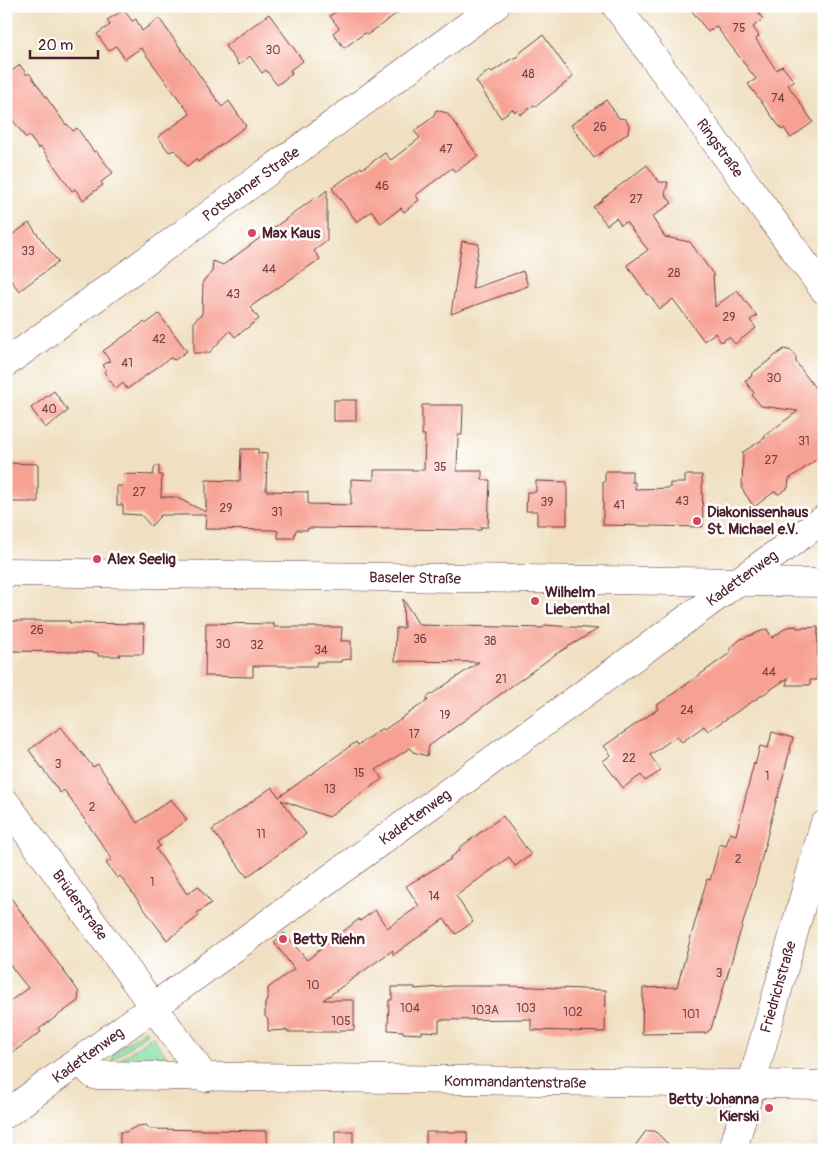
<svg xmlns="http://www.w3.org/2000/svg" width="830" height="1156" viewBox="0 0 830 1156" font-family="Pangolin,sans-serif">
	<rect width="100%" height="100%" fill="#fff"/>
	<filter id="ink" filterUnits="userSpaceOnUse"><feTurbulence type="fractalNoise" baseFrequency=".02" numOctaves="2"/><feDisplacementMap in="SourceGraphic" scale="10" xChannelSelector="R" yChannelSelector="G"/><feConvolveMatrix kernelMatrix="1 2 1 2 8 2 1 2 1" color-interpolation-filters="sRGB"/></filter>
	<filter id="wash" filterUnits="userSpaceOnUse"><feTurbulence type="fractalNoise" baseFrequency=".0096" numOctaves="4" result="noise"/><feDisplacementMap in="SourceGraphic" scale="20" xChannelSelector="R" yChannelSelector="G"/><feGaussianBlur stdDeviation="1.12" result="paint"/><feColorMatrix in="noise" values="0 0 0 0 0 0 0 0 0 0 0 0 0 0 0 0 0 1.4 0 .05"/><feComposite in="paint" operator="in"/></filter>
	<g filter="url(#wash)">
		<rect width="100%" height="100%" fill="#f0e0c1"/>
		<g fill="#89e0a4" stroke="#6a8068">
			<polygon points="145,1029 147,1033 112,1061 113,1055 115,1052"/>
			<polygon points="152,1036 175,1067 114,1064"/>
		</g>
		<g id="blocks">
			<g fill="#f7a193">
				<polygon points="344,6 407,6 367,35 365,33 344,48 333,33 339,28 330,16"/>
				<polygon points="688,6 753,6 763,19 753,27 759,36 756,39 776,70 782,66 794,81 788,85 813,122 791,138 784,128 782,130 748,84 756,79 716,26 708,32"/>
				<polygon points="124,10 132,21 136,19 142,31 159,18 222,107 229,101 246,126 198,162 196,159 187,166 175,150 169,152 158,137 190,114 141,48 125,59 116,46 109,51 97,34 110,25 107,20"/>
				<polygon points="269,14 303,61 290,70 292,74 277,85 266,70 262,73 250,56 239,65 225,46"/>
				<polygon points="543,35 573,77 535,107 534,105 520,115 517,110 515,112 512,109 501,118 476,81 490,70 492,72 511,59 517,57 522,51"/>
				<polygon points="20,65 27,75 29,73 66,125 67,124 73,131 77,128 94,152 96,151 113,173 101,182 103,185 83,200 75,189 72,191 41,147 39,149 29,136 26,138 6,111 6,75"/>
				<polygon points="606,100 619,118 625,119 629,125 628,133 594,158 571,125"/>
				<polygon points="436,110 447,113 478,156 455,172 452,168 416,195 419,200 404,212 401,208 381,223 372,211 357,222 332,188 361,167 362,169 385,153 391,160 420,138 414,131 433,117"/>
				<polygon points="647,165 659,182 668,182 665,194 672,203 652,217 665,237 690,242 713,274 715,307 737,290 757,316 750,320 756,328 735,344 729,337 721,342 715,333 704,341 673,299 660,309 649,294 648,295 627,265 648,250 626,222 621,225 616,218 607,225 593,207 603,200 602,199"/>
				<polygon points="327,190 327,241 314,251 320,259 250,307 259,319 235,337 230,331 209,353 194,353 194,321 202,314 203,281 212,273 213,261 223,265 316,197 317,198"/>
				<polygon points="29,223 58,262 19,291 6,273 6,239"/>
				<polygon points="462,241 479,244 472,289 523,271 528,286 451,314"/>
				<polygon points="159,314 187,351 175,360 170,358 127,389 123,383 116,389 104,372 106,370 103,365 110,361 103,351 144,322 146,324"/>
				<polygon points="784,349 792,351 796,357 796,362 820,395 824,393 824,454 789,479 788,488 779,494 774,492 754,507 742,489 743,452 765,438 764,436 798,411 761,406 752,395 754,393 745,381 752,376 751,374"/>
				<polygon points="54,391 68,411 45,428 31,408"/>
				<rect x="334" y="400" width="22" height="21"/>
				<polygon points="422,405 463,405 462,435 458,435 457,471 482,471 482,480 490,480 488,527 481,527 481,530 308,528 308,530 296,530 294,538 278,538 278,531 274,530 205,529 206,515 161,515 151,526 141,515 123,514 123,505 117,505 117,486 123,486 124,474 153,475 155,466 159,466 159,475 162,475 161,497 175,497 206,512 206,480 240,481 241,449 258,449 258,453 267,454 266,491 308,492 308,504 351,505 351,479 374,480 374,470 424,470 425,435 422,435"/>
				<polygon points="9,463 38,464 38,502 6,502 6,464"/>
				<polygon points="605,471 632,471 632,482 635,482 635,489 670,488 670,483 685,483 685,475 702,475 703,527 603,525 603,482 605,482"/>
				<polygon points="536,481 567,482 567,525 537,525 537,511 526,511 527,492 536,492"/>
				<polygon points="403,599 419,625 543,628 545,625 598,629 556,654 429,746 427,756 413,752 410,748 376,770 382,779 329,817 281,800 306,834 247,877 212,830 272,787 279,797 356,742 358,745 382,728 384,730 428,700 426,698 479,662 395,661 396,628 404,628"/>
				<polygon points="10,621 70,621 69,623 144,624 143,654 119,654 120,656 98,656 98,653 81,652 6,651 6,622"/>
				<polygon points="206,623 274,624 274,627 342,627 341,641 351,641 351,659 341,660 341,662 317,662 316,666 253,666 253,677 205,676"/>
				<polygon points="796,626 797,628 818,627 817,680 810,680 810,685 786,685 788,678 708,731 704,726 682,742 677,736 650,755 661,771 645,781 641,775 623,788 603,761 611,755 604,746 658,709 656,706 730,653 730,648 741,639 767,629 772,638 787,627"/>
				<polygon points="61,727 93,767 98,764 137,823 171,799 187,820 157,842 160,846 156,849 187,894 198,886 211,903 197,913 199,916 167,940 120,876 117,878 106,863 112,859 64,790 60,793 29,750"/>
				<polygon points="772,732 793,738 778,796 779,798 777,797 758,873 711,1029 706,1033 642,1034 643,988 677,987 707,879 710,880 720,844 726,846 730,833 736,835 754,763 755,765 760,746 768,748"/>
				<polygon points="503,816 531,855 515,866 509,857 456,896 473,922 456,934 444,919 393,955 393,950 323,1000 354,1000 354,1030 340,1030 340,1032 287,1032 287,1030 268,1031 268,1020 265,1016 265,1003 268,1000 268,988 294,969 274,942 284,933 307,960 359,919 360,921 375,910 387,928 419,906 406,886 451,859 450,858 460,850 459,848"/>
				<polygon points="6,891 79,992 78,1001 39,1029 41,1032 6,1057 6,1004 28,988 6,960"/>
				<polygon points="453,986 510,986 606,990 605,1032 531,1030 531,1019 439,1020 439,1032 422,1031 422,1034 403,1033 403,1031 388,1030 389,1000 392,1000 392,987 415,987 415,989"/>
				<polygon points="146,1125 150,1129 267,1131 267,1150 120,1150 120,1132 126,1132 137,1126"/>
				<rect x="335" y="1131" width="18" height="19"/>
				<polygon points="646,1131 655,1131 674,1150 632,1150"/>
				<polygon points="426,1132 467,1132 468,1150 426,1150"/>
			</g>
		</g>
	</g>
	<g filter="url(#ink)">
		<use href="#blocks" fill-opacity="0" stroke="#633c42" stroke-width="1"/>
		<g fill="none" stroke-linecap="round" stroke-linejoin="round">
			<defs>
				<g id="minor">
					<polyline points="616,6 824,290"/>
					<polyline points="6,363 495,6"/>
					<polyline points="6,572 824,583"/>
					<polyline points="6,803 205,1078"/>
					<polyline points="80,1061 94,1075 824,1085"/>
					<polyline points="6,1114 824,519"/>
					<polyline points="733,1150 824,825"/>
				</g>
			</defs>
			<use href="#minor" stroke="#633c42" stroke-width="29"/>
			<use href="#minor" stroke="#fff" stroke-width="28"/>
		</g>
	</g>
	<g fill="#d1495b" stroke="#fff" stroke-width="2">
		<circle cx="252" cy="233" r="5"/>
		<circle cx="697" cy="521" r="5"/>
		<circle cx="97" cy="559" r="5"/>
		<circle cx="535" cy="601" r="5"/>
		<circle cx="283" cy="939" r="5"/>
		<circle cx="769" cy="1108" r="5"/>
	</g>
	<g text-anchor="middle" stroke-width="5" stroke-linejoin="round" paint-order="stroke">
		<g font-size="12" fill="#754045">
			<text x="739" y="32">75</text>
			<text x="273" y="54">30</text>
			<text x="528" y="78">48</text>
			<text x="778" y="102">74</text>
			<text x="600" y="131">26</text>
			<text x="446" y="153">47</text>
			<text x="382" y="190">46</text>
			<text x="636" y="203">27</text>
			<text x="28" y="255">33</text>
			<text x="269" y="273">44</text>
			<text x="674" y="277">28</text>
			<text x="233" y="298">43</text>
			<text x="729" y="321">29</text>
			<text x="159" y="343">42</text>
			<text x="127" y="367">41</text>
			<text x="774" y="382">30</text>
			<text x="49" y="413">40</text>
			<text x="804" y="445">31</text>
			<text x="771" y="464">27</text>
			<text x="440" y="471">35</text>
			<text x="139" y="496">27</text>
			<text x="682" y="505">43</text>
			<text x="547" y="506">39</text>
			<text x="619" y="509">41</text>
			<text x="226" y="512">29</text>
			<text x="277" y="516">31</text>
			<text x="37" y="634">26</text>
			<text x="420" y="643">36</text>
			<text x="490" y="645">38</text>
			<text x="223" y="648">30</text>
			<text x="257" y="649">32</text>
			<text x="321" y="654">34</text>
			<text x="769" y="676">44</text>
			<text x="501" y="683">21</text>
			<text x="687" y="714">24</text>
			<text x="445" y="719">19</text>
			<text x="414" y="738">17</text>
			<text x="629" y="762">22</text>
			<text x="58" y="768">3</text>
			<text x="359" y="777">15</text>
			<text x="767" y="780">1</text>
			<text x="330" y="793">13</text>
			<text x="92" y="811">2</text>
			<text x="261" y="838">11</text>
			<text x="738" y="863">2</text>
			<text x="152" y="886">1</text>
			<text x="434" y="900">14</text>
			<text x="719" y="977">3</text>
			<text x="313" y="989">10</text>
			<text x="410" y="1012">104</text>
			<text x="526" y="1012">103</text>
			<text x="485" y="1014">103A</text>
			<text x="573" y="1016">102</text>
			<text x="691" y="1018">101</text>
			<text x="341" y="1025">105</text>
		</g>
		<g font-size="15" fill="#4a1f2b" stroke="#fff">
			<text transform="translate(720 148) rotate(54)" y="5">Ringstraße</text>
			<text transform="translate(251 184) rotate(-36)" y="5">Potsdamer Straße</text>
			<text transform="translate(415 578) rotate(1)" y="5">Baseler Straße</text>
			<text transform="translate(742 578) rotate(-36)" y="5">Kadettenweg</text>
			<text transform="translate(415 817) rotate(-36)" y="5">Kadettenweg</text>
			<text transform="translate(80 905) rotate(54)" y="5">Brüderstraße</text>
			<text transform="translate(778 987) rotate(-74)" y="5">Friedrichstraße</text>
			<text transform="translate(88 1055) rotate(-36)" y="5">Kadettenweg</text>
			<text transform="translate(515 1082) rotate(1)" y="5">Kommandantenstraße</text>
		</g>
		<g font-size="15" font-weight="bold" fill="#4a1f2b" stroke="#fff" text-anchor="start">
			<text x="262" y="238">Max Kaus</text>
			<text x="707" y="517">Diakonissenhaus<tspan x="707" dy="17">St. Michael e.V.</tspan></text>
			<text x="107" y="564">Alex Seelig</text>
			<text x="545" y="597">Wilhelm<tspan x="545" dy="17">Liebenthal</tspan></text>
			<text x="293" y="944">Betty Riehn</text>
			<text x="759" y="1104" text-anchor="end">Betty Johanna<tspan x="759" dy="17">Kierski</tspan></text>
		</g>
	</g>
	<rect width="830" height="1156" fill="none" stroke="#fff" stroke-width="25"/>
	<path d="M30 50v8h68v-8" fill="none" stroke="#4a1f2b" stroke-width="2.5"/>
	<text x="38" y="50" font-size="15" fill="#4a1f2b" stroke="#ffffff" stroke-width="4" paint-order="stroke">20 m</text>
</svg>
